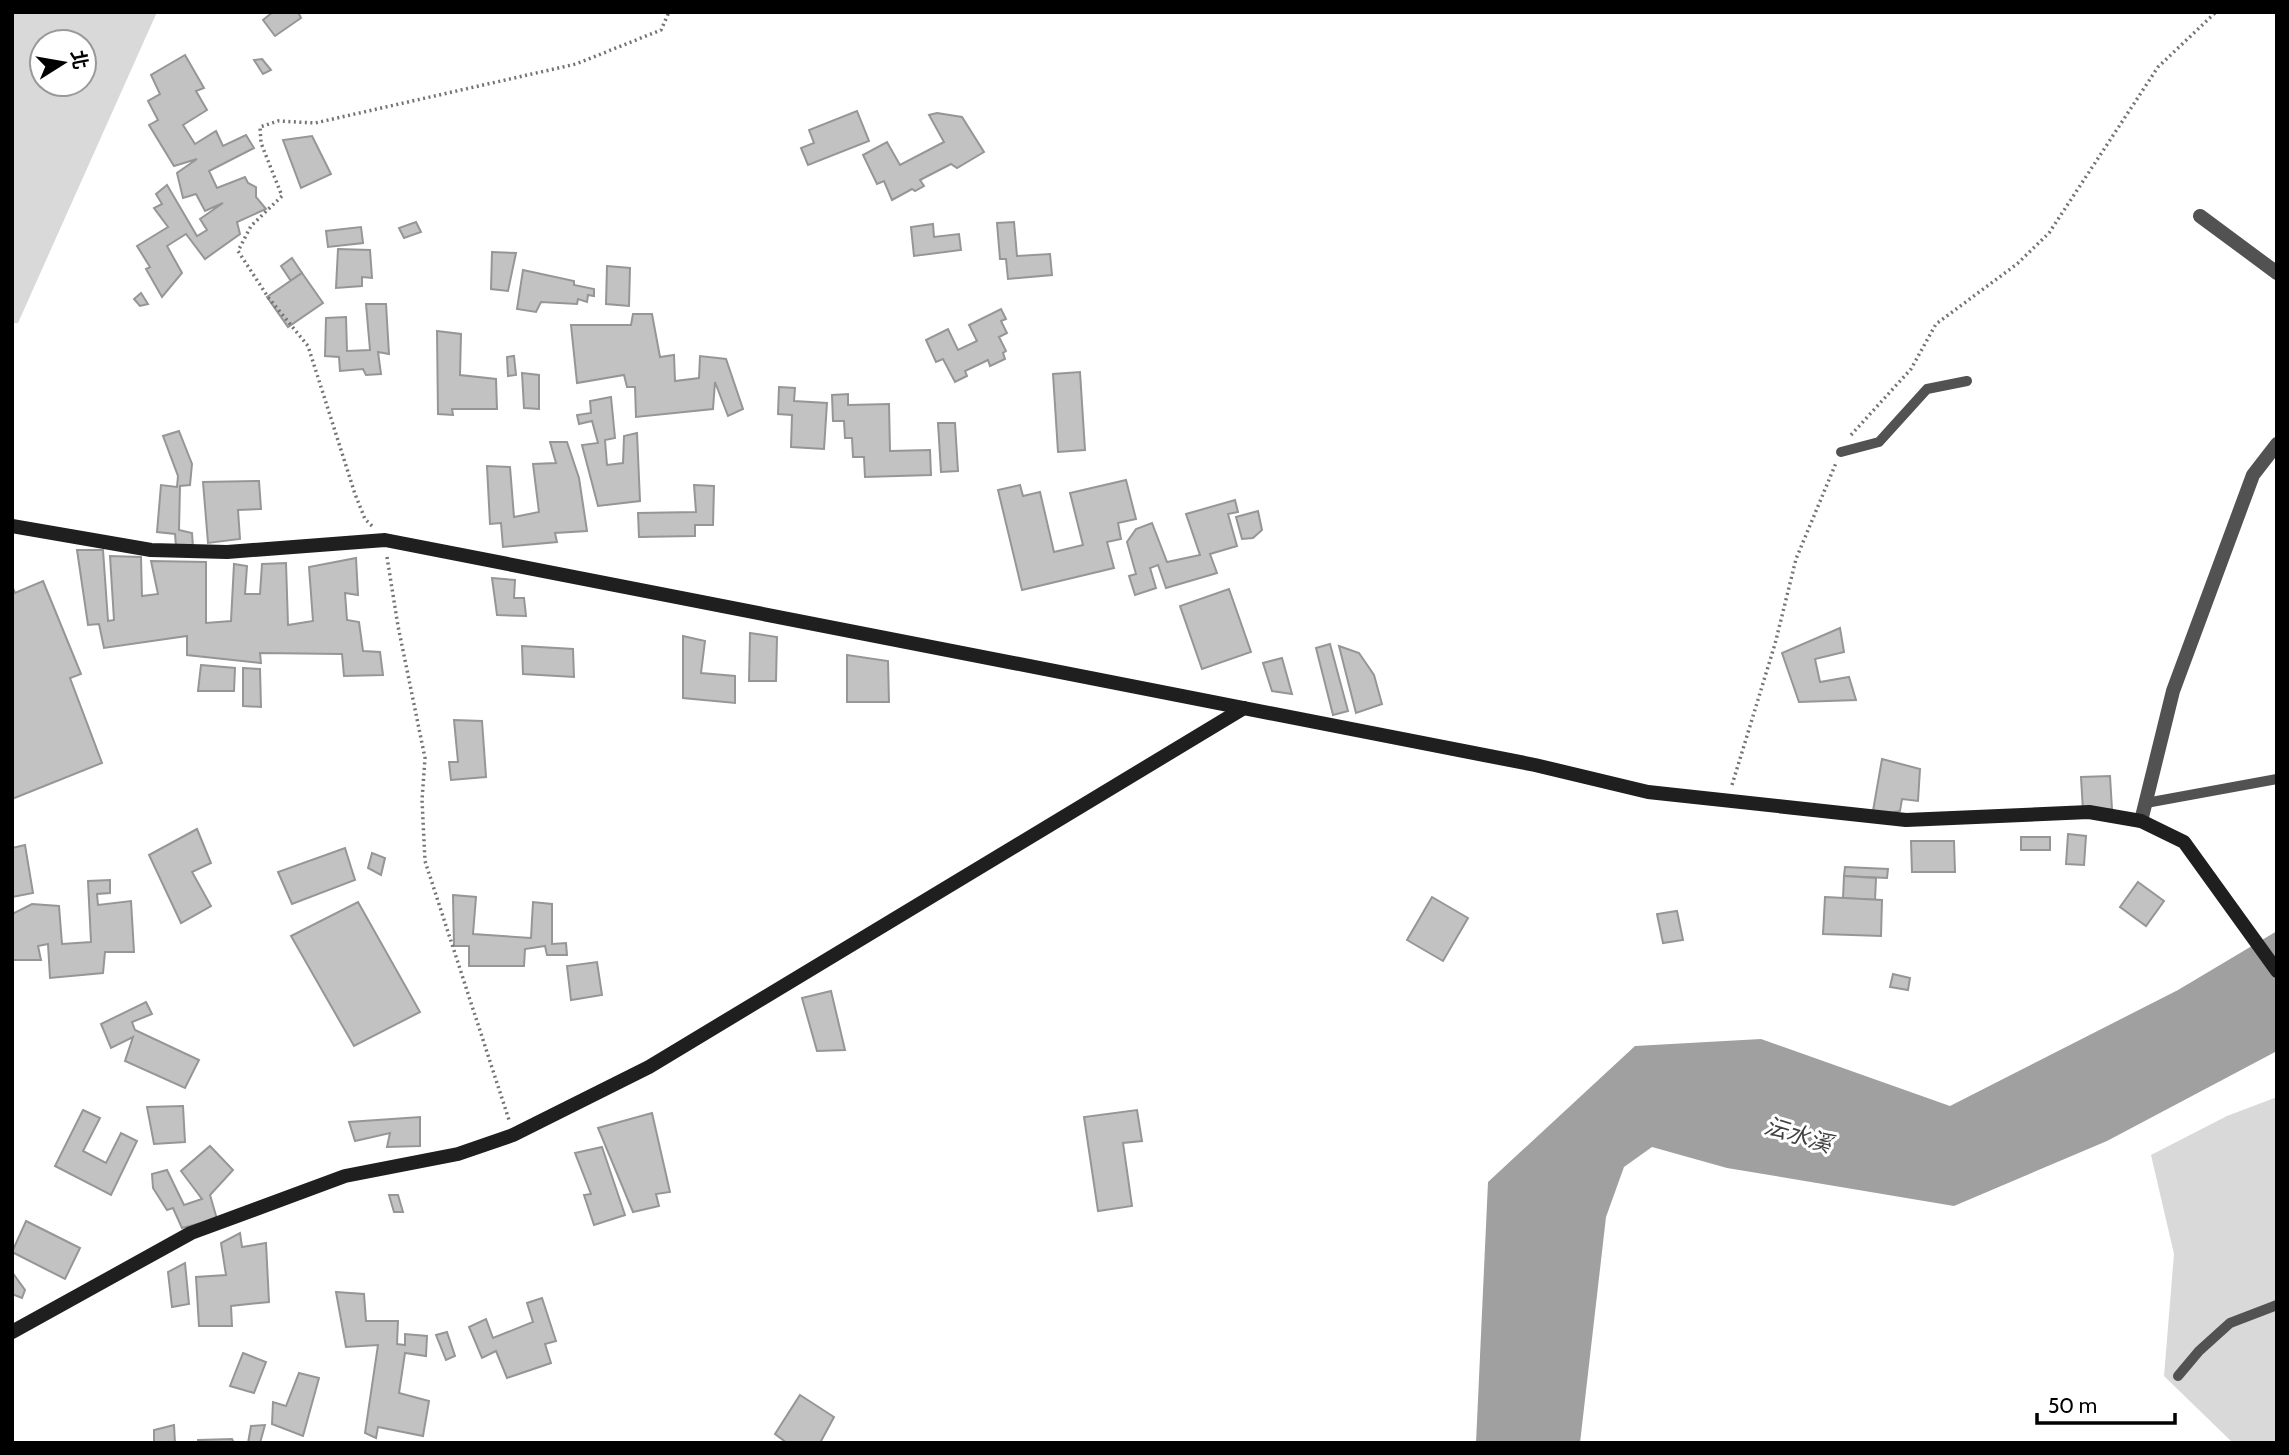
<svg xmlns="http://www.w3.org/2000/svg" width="2289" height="1455" viewBox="0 0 2289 1455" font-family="Cabin,'Noto Sans TC',sans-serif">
	<rect width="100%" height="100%" fill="#fff"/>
	<g fill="#d9d9d9" fill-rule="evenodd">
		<path d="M12,12H157L18,323H12ZM42,42H84V84H42Z"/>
		<polygon points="2277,1097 2277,1443 2233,1443 2164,1376 2174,1254 2151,1155 2227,1116"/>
	</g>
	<polygon fill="#a0a0a0" points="2277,931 2277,1051 2107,1141 1954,1206 1727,1168 1652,1147 1624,1167 1606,1217 1580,1443 1476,1443 1488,1182 1635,1046 1761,1039 1950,1106 2178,990"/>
	<g fill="#c2c2c2" stroke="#969696" stroke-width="2">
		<polygon points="273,12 298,12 301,18 275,36 263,20"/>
		<polygon points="185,55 204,88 196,91 207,110 183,125 195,144 216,131 223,146 246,135 254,148 209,171 217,188 245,177 248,183 256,187 256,197 266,209 237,222 240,234 205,259 186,234 167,246 182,273 162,297 146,269 150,267 137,246 168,227 154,208 162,204 156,194 167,185 197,236 207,230 200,219 223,203 205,211 196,194 183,198 177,173 197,159 174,166 149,125 158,120 148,101 160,94 151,75"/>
		<polygon points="262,59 271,70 263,74 254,60"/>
		<polygon points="857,111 869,141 808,165 801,148 814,143 809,130"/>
		<polygon points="937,113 962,117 984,152 957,168 951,164 920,180 924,186 915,191 912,189 892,200 884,181 877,184 863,155 887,142 900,165 944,142 929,115"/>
		<polygon points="312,136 331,174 301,188 283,140"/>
		<polygon points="416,222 421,232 404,238 399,228"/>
		<polygon points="1014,222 1017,256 1050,254 1052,275 1008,279 1006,259 1000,259 997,223"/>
		<polygon points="933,224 934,237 959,234 961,250 914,256 911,227"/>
		<polygon points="361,227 363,243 328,247 326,231"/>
		<polygon points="338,249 370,250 372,278 362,277 362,286 336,288"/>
		<polygon points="492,252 516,253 508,291 491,289"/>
		<polygon points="292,258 302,273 291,281 281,266"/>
		<polygon points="607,266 630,268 629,306 606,304"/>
		<polygon points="523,270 574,281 574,285 594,289 594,296 588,295 587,302 578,299 577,304 541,302 536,312 517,309"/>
		<polygon points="302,273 323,303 288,327 267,297"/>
		<polygon points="141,293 148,304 140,306 134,299"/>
		<polygon points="366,304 386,304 389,354 378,352 381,374 366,375 363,369 340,371 339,357 325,356 326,318 346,317 347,351 370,350"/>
		<polygon points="1001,309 1006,319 1001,321 1007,333 999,337 1006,351 1003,353 1005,359 990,366 988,360 965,371 967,376 955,382 943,359 936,362 926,340 948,329 958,350 977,341 969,325"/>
		<polygon points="633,314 652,314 660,357 674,355 675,381 699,378 700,356 726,359 743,409 728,416 715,382 713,409 636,417 635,387 627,387 624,375 577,383 571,325 631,325"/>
		<polygon points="437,331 461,334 460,375 496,379 497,409 452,409 453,415 438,414"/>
		<polygon points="514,356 516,375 508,376 507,357"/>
		<polygon points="1080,372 1085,450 1058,452 1053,374"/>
		<polygon points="522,373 539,375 539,409 524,408"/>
		<polygon points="779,387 795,388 794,401 827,403 824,449 791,447 792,415 778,414"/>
		<polygon points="848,394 848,405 889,404 890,451 930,450 931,475 865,477 864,457 853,457 852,438 845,438 844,421 833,421 832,395"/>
		<polygon points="611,397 615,438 605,440 607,465 623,463 624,436 637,433 640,501 598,506 582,445 598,443 592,421 579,424 577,415 591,413 590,401"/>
		<polygon points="938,423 955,423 958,471 941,472"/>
		<polygon points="179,431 192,464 190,485 180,486 179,530 192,533 193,547 176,546 175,534 157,532 161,485 177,487 178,476 163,436"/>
		<polygon points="550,442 567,442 579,478 587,531 555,533 557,542 503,547 501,523 490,524 487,466 510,467 514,517 539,512 533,464 556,463"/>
		<polygon points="1126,480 1136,519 1118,523 1121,539 1107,542 1114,568 1022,590 998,490 1020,485 1023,496 1040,492 1054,552 1083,545 1070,493"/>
		<polygon points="259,481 261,509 238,510 240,539 208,543 203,482"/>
		<polygon points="694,485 714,486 713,525 695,525 695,536 639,537 638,513 696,512"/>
		<polygon points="1235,500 1238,512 1228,514 1237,546 1210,554 1217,573 1166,588 1158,565 1150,568 1156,588 1135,595 1129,576 1136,574 1127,542 1136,529 1152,523 1167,562 1200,555 1186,514"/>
		<polygon points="1258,511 1262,530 1253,538 1242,539 1236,517"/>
		<polygon points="77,550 103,550 108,621 114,620 110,556 141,557 142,596 158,594 151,561 206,562 206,623 231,621 234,564 247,566 245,594 260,594 262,564 286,563 288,625 313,621 309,567 356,558 358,595 345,593 347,620 359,622 363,651 380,652 383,675 344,676 342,654 260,653 261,663 187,655 187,636 104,648 99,624 88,625"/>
		<polygon points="492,578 515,580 514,598 524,598 526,616 497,615"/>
		<polygon points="43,581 81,674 70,678 102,763 12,799 12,586 15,593"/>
		<polygon points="1229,589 1251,652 1202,669 1180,606"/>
		<polygon points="1840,628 1844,652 1815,659 1820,682 1849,677 1856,700 1799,702 1782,653"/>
		<polygon points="750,633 777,637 776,681 749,681"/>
		<polygon points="683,636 705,641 701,673 735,676 735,703 683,698"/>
		<polygon points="1330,644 1348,711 1333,715 1316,648"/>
		<polygon points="522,646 573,649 574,677 523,674"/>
		<polygon points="1339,646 1359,653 1374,675 1382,704 1356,713"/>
		<polygon points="847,655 888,661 889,702 847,702"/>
		<polygon points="1282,658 1292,694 1272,691 1263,663"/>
		<polygon points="201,665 235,668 234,691 198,691"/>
		<polygon points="243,668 260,669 261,707 243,706"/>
		<polygon points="454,720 482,721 486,777 451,780 449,762 458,762"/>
		<polygon points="1882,759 1920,769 1918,801 1902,799 1900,811 1889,813 1873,811"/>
		<polygon points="2110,776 2112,809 2083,811 2081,777"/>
		<polygon points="197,829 211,863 192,872 211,906 181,923 149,855"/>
		<polygon points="2068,834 2086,836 2084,865 2066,864"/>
		<rect x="2021" y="837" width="29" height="13"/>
		<polygon points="1911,841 1954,841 1955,872 1912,872"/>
		<polygon points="25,845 33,893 12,897 12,848"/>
		<polygon points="345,848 355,880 292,904 278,872"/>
		<polygon points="372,853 385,858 381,875 368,868"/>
		<polygon points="1845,867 1888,869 1887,878 1844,876"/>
		<polygon points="1844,876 1876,878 1875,900 1843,898"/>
		<polygon points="110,880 110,893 97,894 98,905 131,901 134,952 105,952 103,973 50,978 48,944 38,946 41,960 13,960 12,914 32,904 59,906 62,944 91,942 88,881"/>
		<polygon points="2138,882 2164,901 2146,926 2120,907"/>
		<polygon points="453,895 476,897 473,934 531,938 533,902 552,904 552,944 566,943 567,955 547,955 545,946 525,949 524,966 469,966 469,946 454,946"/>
		<polygon points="1432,897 1468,918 1443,961 1407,940"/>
		<polygon points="1825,897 1882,900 1881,936 1823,934"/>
		<polygon points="358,902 420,1012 354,1046 291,936"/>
		<polygon points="1677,911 1683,940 1663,943 1657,914"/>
		<polygon points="597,962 602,995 571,1000 567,966"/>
		<polygon points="1893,974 1910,978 1908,990 1890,987"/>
		<polygon points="831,991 845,1050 817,1051 802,998"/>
		<polygon points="146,1002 152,1014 132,1022 135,1030 199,1060 185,1088 125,1061 133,1037 111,1048 101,1024"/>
		<polygon points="183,1106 185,1142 154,1144 147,1107"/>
		<polygon points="83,1110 100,1118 83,1151 106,1163 121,1133 137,1141 111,1195 55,1166"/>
		<polygon points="1137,1110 1142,1141 1123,1143 1132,1206 1098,1211 1084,1117"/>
		<polygon points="652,1113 670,1192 656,1194 659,1206 633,1212 598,1128"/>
		<polygon points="420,1117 420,1146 387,1147 390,1133 355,1141 349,1122"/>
		<polygon points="210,1146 233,1170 210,1195 217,1219 182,1228 173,1208 167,1210 153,1188 152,1174 167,1170 184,1205 202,1199 181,1171"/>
		<polygon points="602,1147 625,1215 594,1225 584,1195 591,1194 575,1153"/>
		<polygon points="389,1195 398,1195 403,1212 394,1212"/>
		<polygon points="26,1221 80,1248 65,1279 12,1252"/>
		<polygon points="240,1233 242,1247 266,1243 269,1302 231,1306 232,1326 199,1326 196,1277 226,1275 221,1243"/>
		<polygon points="185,1263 189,1304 172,1307 168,1272"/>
		<polygon points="12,1272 25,1290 22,1298 12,1294"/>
		<polygon points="336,1292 364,1294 366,1321 398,1321 397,1344 405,1345 405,1334 427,1336 426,1356 405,1353 399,1393 429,1401 423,1436 378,1427 376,1438 365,1433 378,1345 346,1347"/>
		<polygon points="542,1298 556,1341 545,1344 551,1363 507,1378 496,1351 482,1358 469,1327 486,1319 493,1338 533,1322 527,1303"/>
		<polygon points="447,1332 455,1356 446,1360 436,1335"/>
		<polygon points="243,1353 266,1362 254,1393 230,1386"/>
		<polygon points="299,1373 319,1378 303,1436 272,1424 273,1402 286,1406"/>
		<polygon points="800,1395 834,1417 820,1443 787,1443 775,1434"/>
		<polygon points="174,1425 175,1443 154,1443 154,1430"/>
		<polygon points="265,1425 260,1443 248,1443 251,1426"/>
		<polygon points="232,1439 234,1443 198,1443 198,1440"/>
	</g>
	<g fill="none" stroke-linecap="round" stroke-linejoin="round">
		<g stroke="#747474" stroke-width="3.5" stroke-dasharray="2 3.5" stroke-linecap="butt">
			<polyline points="1851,435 1911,369 1936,324 2017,264 2049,233 2158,67 2216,12"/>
			<polyline points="372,526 365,519 355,494 308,346 268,297 238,251 251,226 282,196 261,143 260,127 278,121 315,123 576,64 661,30 669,12"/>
			<polyline points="387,557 398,626 425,758 422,800 425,861 509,1120"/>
			<polyline points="1732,785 1775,644 1796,559 1836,463"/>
		</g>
		<g stroke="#525252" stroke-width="10">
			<polyline points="1841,452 1879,442 1927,389 1967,381"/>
			<polyline points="2146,803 2277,779"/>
			<polyline points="2178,1376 2199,1351 2230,1323 2277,1305"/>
		</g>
		<g stroke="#525252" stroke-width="14">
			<polyline points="2200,216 2277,273"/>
			<polyline points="2141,821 2173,691 2253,475 2277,444"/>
		</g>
		<g stroke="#1f1f1f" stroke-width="14">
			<polyline points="12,526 151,550 227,552 385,540 1535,765 1648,792 1906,820 2089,812 2141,821 2184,842 2277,971"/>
			<polyline points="12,1332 191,1233 345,1176 458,1154 513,1135 649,1067 1244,708"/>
		</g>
	</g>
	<g text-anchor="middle" stroke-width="6" stroke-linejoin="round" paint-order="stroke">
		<g font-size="23" font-style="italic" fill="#414141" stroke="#fff">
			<text transform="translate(1798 1135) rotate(17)" y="8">沄水溪</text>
		</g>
	</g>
	<rect width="2289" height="1455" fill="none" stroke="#000000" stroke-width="28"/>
	<g transform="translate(63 63) rotate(79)"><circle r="33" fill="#ffffff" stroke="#999999" stroke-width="2"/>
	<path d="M0-5L12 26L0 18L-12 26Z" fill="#000000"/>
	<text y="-10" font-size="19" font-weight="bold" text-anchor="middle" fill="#000000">北</text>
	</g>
	<path d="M2037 1413v10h138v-10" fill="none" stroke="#000000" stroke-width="3.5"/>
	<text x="2048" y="1413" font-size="21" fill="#000000" stroke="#ffffff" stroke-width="5" paint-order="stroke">50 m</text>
</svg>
